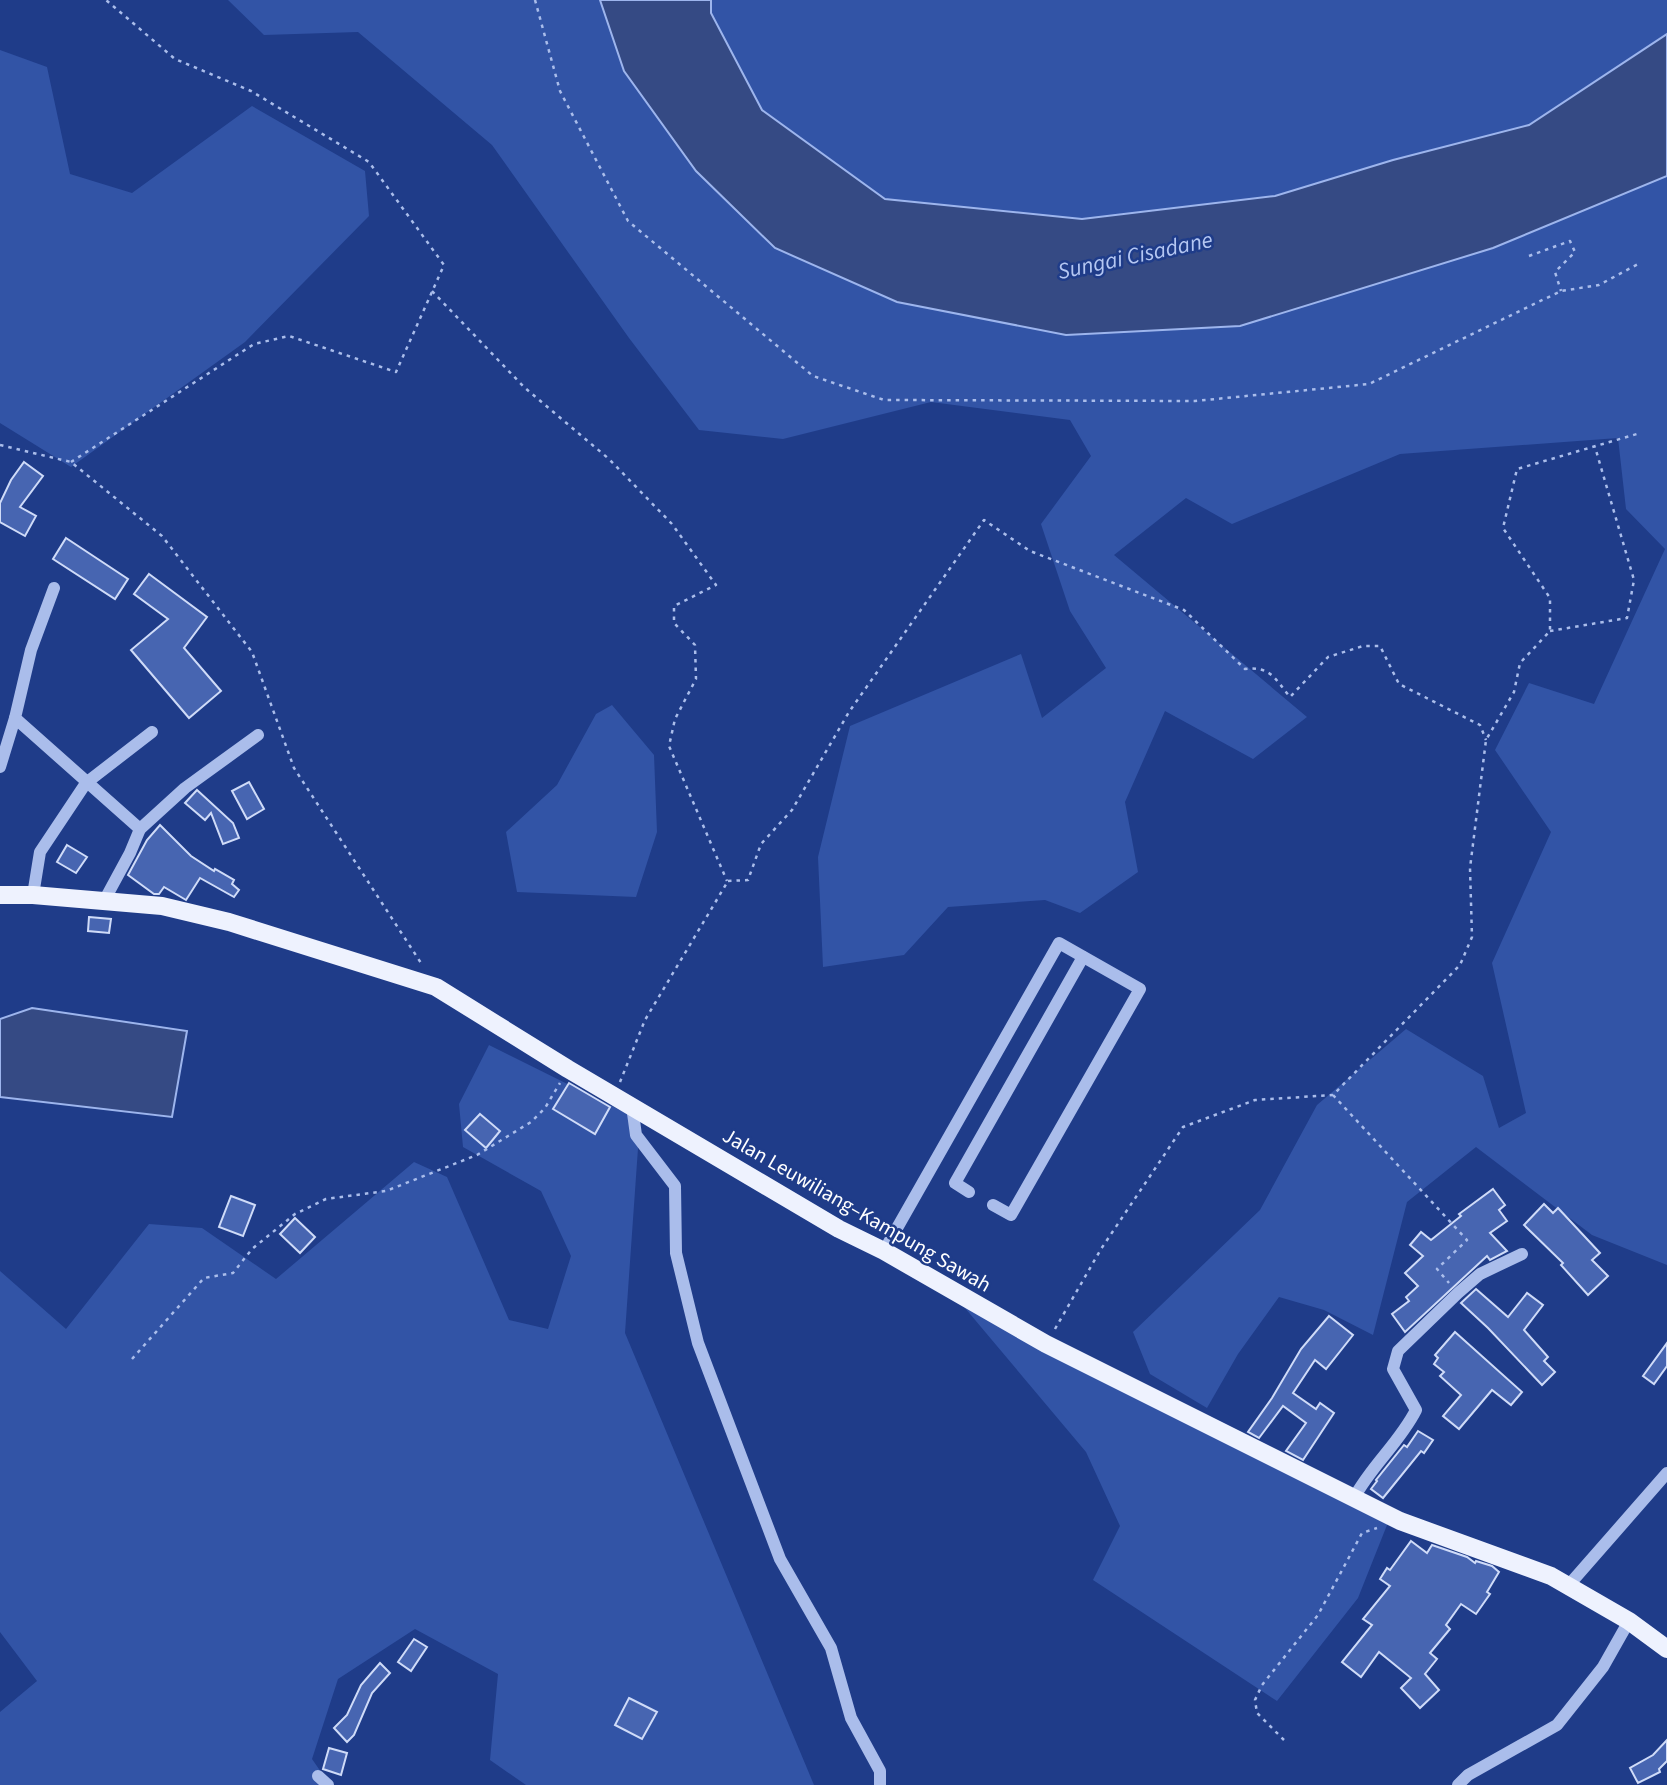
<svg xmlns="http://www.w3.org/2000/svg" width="1667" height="1785" viewBox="0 0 1667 1785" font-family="'Source Sans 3',sans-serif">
	<rect width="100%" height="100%" fill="#1f3c89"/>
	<g fill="#3254a6">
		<polygon points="228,0 600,0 624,71 696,171 1240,326 1493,248 1667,176 1667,1265 1592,1235 1476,1147 1407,1202 1373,1335 1324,1310 1279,1297 1238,1354 1207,1408 1150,1374 1133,1332 1260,1210 1317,1105 1406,1029 1483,1076 1499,1128 1526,1113 1492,963 1551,832 1495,750 1529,683 1594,704 1665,549 1626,509 1618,438 1400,454 1232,524 1186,498 1114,555 1307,717 1253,759 1165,711 1125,802 1138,872 1080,913 1045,900 948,907 904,955 823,967 818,857 850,726 1021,654 1042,718 1106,668 1070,611 1041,524 1091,456 1070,420 931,402 783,439 699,430 629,338 492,145 358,32 264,35"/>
		<polygon points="711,0 1667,0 1667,34 1529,125 1393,160 1275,196 1082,219 885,199 762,110 711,13"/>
		<polygon points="0,50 47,67 70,174 132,193 252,106 365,171 369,216 245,342 71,467 0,423"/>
		<polygon points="612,705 654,755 657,832 636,897 517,892 506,832 557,785 596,714"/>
		<polygon points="489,1045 640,1120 625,1333 814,1785 526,1785 490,1760 498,1674 415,1629 338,1679 312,1759 330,1785 0,1785 0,1712 37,1681 0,1632 0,1271 66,1329 149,1224 202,1228 276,1279 414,1162 447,1177 509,1320 548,1329 571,1256 541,1191 463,1147 459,1104"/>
		<polygon points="949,1289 1389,1520 1358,1598 1277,1701 1093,1580 1120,1526 1086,1452"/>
	</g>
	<g fill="#354a84" stroke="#9db5ed" stroke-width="2">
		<polygon points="600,0 711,0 711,13 762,110 885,199 1082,219 1275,196 1393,160 1529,125 1667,34 1667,176 1493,248 1240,326 1066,335 897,302 775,248 696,171 624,71"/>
		<polygon points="32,1008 187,1031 172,1117 0,1097 0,1019"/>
	</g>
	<g fill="#4765b1" stroke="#cfdbf8" stroke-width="2">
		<polygon points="24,462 43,476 20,507 36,516 25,536 0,522 0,503 11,480"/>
		<polygon points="66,538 128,579 115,599 53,559"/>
		<polygon points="149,574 207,617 184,648 221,691 189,718 131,650 168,619 134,594"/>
		<polygon points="249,782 264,809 247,819 232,791"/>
		<polygon points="197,790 233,823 239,838 223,844 211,813 205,820 185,803"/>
		<polygon points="160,825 191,856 214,871 215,869 234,880 232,884 239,890 234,897 200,878 186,900 164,887 159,894 154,894 128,875 147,840"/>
		<polygon points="67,845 87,857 76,873 57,862"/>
		<polygon points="89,917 111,919 109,933 88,931"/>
		<polygon points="569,1083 610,1107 595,1134 553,1109"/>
		<polygon points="480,1114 500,1131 486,1148 465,1130"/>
		<polygon points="1493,1189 1505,1205 1499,1210 1507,1221 1490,1233 1507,1251 1490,1260 1487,1256 1405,1332 1392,1314 1409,1301 1406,1297 1418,1286 1405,1273 1423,1256 1410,1245 1421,1232 1431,1240 1461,1216 1459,1214"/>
		<polygon points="231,1196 255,1205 243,1236 219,1227"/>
		<polygon points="1544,1204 1553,1213 1558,1208 1600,1253 1592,1260 1608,1276 1588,1295 1561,1265 1563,1263 1524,1225"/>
		<polygon points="295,1218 315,1237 300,1253 280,1234"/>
		<polygon points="1476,1289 1508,1317 1527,1293 1543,1305 1524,1330 1548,1357 1544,1361 1555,1372 1542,1385 1488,1328 1461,1303"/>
		<polygon points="1329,1316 1353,1335 1326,1369 1315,1360 1293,1393 1316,1409 1320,1403 1334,1413 1303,1460 1286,1451 1306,1423 1283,1406 1259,1438 1248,1432 1272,1398 1301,1349"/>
		<polygon points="1455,1332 1522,1392 1511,1405 1492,1390 1459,1429 1443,1416 1461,1395 1440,1376 1444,1372 1434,1364 1438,1358 1435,1355"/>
		<polygon points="1667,1343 1667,1366 1654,1384 1643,1376"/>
		<polygon points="1418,1431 1433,1440 1424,1453 1421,1451 1383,1498 1371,1489 1377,1481 1376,1480 1404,1445 1407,1447"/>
		<polygon points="1411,1541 1427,1553 1432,1545 1467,1557 1475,1563 1476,1561 1492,1566 1499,1572 1487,1592 1490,1594 1476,1614 1461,1604 1446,1625 1450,1629 1430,1653 1437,1659 1425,1674 1439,1690 1420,1708 1401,1688 1411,1678 1379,1652 1361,1677 1342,1662 1372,1625 1363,1619 1390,1586 1380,1579 1387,1568 1390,1570"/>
		<polygon points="414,1639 427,1647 411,1671 398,1662"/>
		<polygon points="380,1663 390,1673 372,1693 354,1735 347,1742 334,1728 347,1715 361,1685"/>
		<polygon points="629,1698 657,1712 642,1739 615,1725"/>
		<polygon points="1667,1740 1667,1761 1659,1769 1660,1772 1638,1783 1630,1768 1653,1755"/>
		<polygon points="329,1748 347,1753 341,1775 323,1769"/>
	</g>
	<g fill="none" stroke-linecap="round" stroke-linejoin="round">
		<g stroke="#aabdeb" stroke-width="2.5" stroke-dasharray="3.5 5" stroke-linecap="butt">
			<polyline points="535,0 560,91 628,221 813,376 884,400 1195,401 1369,384 1561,291 1599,285 1640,263"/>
			<polyline points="1529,256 1570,241 1575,252 1555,272 1561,291"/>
			<polyline points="432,291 525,388 609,459 672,524 716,585 674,606 674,623 695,645 696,679 675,719 669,746 727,881"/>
			<polyline points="0,445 71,462 162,536 252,652 294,768 421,963"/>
			<polyline points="71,462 254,344 289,336 396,372 444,265 369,162 251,91 175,59 106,0"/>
			<polyline points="1550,631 1627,618 1634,580 1595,447"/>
			<path d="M728,881L748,880L761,844L792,810L849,712L984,520L1030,551L1184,610L1245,669C1271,666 1275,679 1290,697L1328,657L1363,646H1380L1399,684L1480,725L1486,740"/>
			<polyline points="620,1082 645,1020 728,881"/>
			<polyline points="1333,1095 1467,1240 1437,1269 1449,1283"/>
			<polyline points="1055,1329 1101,1249 1183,1127 1255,1100 1333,1095 1460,965 1472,937 1470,868 1486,740 1514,692 1520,663 1550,631 1550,598 1503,528 1517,469 1637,434"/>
			<polyline points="132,1359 204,1278 233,1273 252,1249 295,1214 326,1199 386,1191 477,1155 531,1122 545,1108 560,1083"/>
			<polyline points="1284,1740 1257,1713 1255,1700 1262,1685 1318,1615 1362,1533 1377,1528"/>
		</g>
		<g stroke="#aabdeb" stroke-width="12">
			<polyline points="54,588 31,650 15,718 140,829 130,853 104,901"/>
			<polyline points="0,767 15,718"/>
			<polyline points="140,829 185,788 258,735"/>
			<polyline points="33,895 40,852 86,783 152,732"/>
			<polyline points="632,1106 636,1135 675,1186 676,1253 698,1343 780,1559 831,1648 851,1718 880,1771 880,1785"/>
			<polyline points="969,1192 955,1183 1083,957"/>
			<polyline points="884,1251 1059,943 1140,989 1011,1215 993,1205"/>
			<path d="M1354,1498C1371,1466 1400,1442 1416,1410L1393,1369L1398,1351L1458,1293L1480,1274L1522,1254"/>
			<polyline points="1568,1586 1667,1473"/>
			<polyline points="318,1776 328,1785"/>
			<polyline points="1458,1785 1468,1775 1557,1725 1603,1667 1629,1621"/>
		</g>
		<polyline stroke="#eef2fe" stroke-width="18" points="0,895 33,895 162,906 229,922 436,987 568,1069 839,1229 884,1251 1046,1344 1400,1521 1551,1576 1629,1621 1667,1649"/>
	</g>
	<g text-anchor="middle" stroke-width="5" stroke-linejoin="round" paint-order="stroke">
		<g font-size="21" fill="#fff" stroke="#1f3c89">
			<text transform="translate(857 1210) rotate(30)" y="7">Jalan Leuwiliang–Kampung Sawah</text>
		</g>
		<g font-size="23" font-style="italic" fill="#b5c7f2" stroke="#1f3c89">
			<text transform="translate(1135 255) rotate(-12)" y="8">Sungai Cisadane</text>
		</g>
	</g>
</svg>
